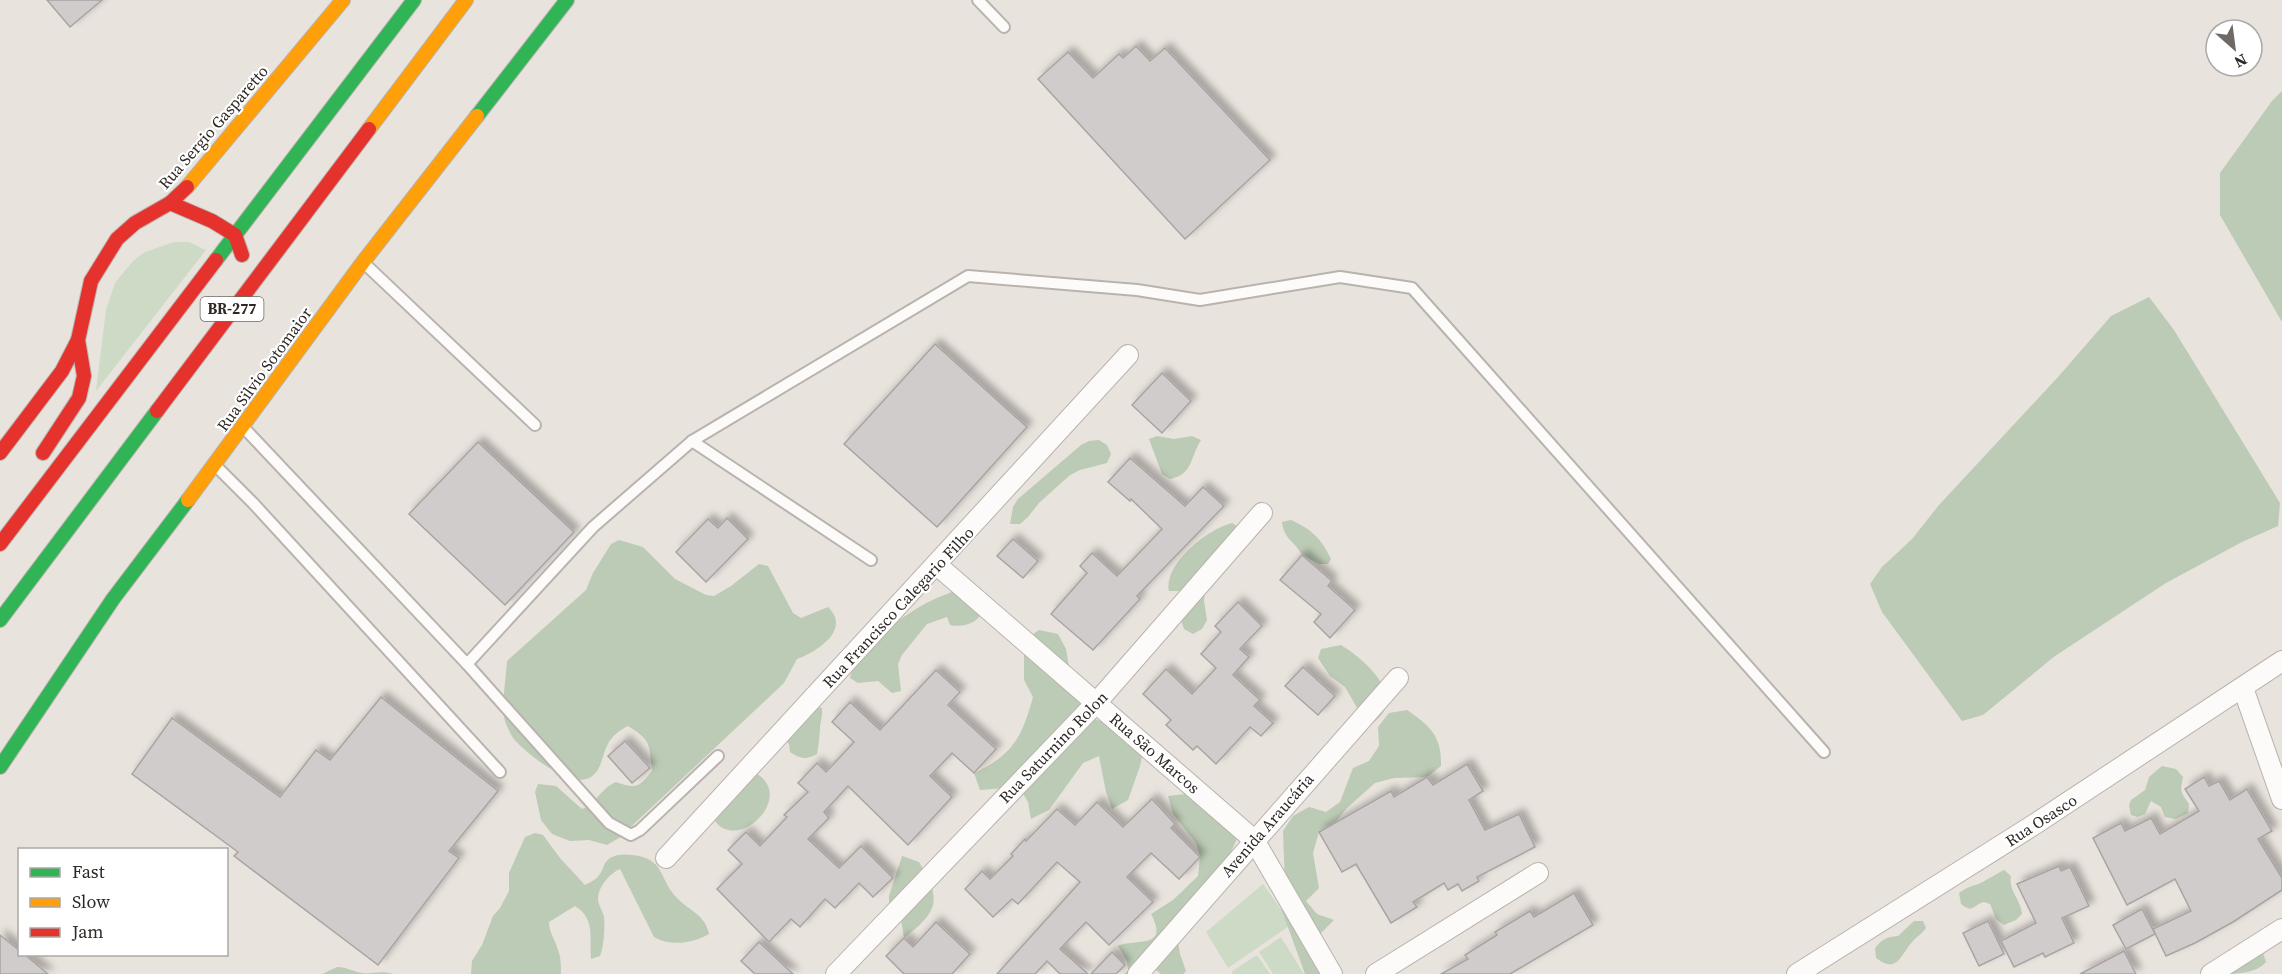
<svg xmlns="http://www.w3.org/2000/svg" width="2282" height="974" viewBox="0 0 2282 974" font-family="'Source Serif 4',serif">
	<defs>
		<filter id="shadow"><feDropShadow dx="5.5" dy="-5.5" stdDeviation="3" flood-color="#0004"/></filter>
	</defs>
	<rect width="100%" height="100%" fill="#e9e3dd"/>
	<g fill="#cddbc6">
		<polygon points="174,242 189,242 206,250 96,391 106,310 115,283 133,261 145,252"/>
		<polygon points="1263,884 1292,924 1228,968 1206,932"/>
		<polygon points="1281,937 1304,974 1273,974 1259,952"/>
		<polygon points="1257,955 1270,974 1233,974 1231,972"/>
	</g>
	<g fill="#bccbb5">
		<polygon points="2282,91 2282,322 2220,215 2220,173 2272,101"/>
		<polygon points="2149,297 2174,330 2280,503 2278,526 2242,542 2166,583 2055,656 1983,715 1962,721 1882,612 1870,584 1882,567 1912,539 1939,505 2058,377 2111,316"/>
		<path d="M1157,436L1174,439L1192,436L1201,440C1190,457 1193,475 1170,479L1162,474L1149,439Z"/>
		<polygon points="1099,440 1107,445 1111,454 1107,463 1080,470 1070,475 1039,503 1028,517 1020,524 1010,524 1013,507 1018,499 1081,445 1089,441"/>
		<path d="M1291,520C1310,528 1322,539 1331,559L1328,564H1319L1302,555C1295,541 1284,540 1282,522Z"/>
		<path d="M1232,523L1240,528L1205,591L1204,601L1207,620L1202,629L1193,634L1184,629L1181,620L1182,591H1169C1164,563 1208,529 1232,523Z"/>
		<path d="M619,540L643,547L675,579L706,595L714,596L731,586L759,564L768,566L793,613L801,618L828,607C852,630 816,652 797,659L784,683L619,838L607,845L589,840L570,841L552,834L541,820L535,792L538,784L556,786L582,809C596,804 601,788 616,782C637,789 638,788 652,771C649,744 652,741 628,726C620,730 612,736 608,744C602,754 602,770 591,777C572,790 525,753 513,738C510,733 505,723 504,717C502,701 506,677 507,661L586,590L593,573L611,544Z"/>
		<path d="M958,590L984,610C977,623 965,628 950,625L947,617L927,624L902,655L898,664L901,691L892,693L878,681L858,683L850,678C852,666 859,660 866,651C892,622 921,602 958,590Z"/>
		<path d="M1039,630L1058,634L1066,649L1072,684L1088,716L1105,723L1144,747L1140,766L1128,800L1112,809L1106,792L1099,756L1083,763L1049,810L1031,819L1028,802L1019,787L980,790L974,773C1013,755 1022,737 1033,697L1024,680V640Z"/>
		<path d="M1341,645C1364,659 1409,697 1373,723L1364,720L1345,687L1330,676L1318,658L1321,649Z"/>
		<path d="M813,706L822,708C823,717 820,721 820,729C819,738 819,745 817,754C806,760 800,759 790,752L789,744L783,737Z"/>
		<path d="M1407,710C1430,726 1442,736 1441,766L1427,777L1394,778L1375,783L1347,808L1335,823L1319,832L1313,853L1319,888L1306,901L1317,914L1334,920L1321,933L1323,950L1332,974H1305L1281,908L1285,886L1283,831L1293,816L1309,807L1326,812L1340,802L1353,768L1369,761L1379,746L1378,727L1389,713Z"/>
		<path d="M2162,766L2176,769L2183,777C2180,793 2180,790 2189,804L2188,813L2176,819L2165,817L2161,807L2151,801L2145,814L2137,817L2131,815L2129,806L2131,800L2145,790L2149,777Z"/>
		<path d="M757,774C796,798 735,856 713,818L748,777Z"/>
		<path d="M1185,794C1203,809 1211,814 1234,810L1243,825L1228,859L1215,872L1210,890L1177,936L1180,954L1186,971L1183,974H1161L1146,962L1140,974H1124L1128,970L1127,961L1118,946C1135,938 1170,950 1151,914L1173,900L1198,876L1200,857L1196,843L1173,814L1168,796Z"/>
		<path d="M535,833L543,835L560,858L585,885C591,882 597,879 600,874C604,868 603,863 610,858C617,854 624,854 632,855C665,858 659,879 676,897C689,911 705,914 709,934C693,943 671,947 654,937L620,869C610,873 598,887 598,899C598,905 603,911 604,917C605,928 604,946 600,956L591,959C589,938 596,919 575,906L549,922C549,933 555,939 558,950C561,957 561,966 561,974H471L472,961L482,945L493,916L500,908L509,891V873L525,837Z"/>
		<path d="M902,856L919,862C942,900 939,911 904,938L900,913H889V896Z"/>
		<path d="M2004,870L2011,876C2008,890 2021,900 2022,914L2016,920L2004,925L1996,919L1990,904L1984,902C1972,905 1974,914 1961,904L1959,893C1969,885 1977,886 1986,880C1993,877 1997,873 2004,870Z"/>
		<path d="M1914,921H1923L1926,928C1922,934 1916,937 1912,942C1900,956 1897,974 1876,958L1875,948C1882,939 1887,937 1898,936Z"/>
		<path d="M2262,950L2266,962C2256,974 2235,974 2218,974Z"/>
		<path d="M337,967C347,967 354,972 363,973C374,974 380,970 394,974H322Z"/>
	</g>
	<g fill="#d0cccb" stroke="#a9a4a4" stroke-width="1.5" filter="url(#shadow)">
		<polygon points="47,0 102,0 70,27"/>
		<polygon points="1136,46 1150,61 1165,48 1270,160 1185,239 1038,79 1068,52 1093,78 1119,54 1123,58"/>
		<polygon points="935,344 1027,427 937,527 844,444"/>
		<polygon points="1162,373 1191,401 1162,433 1132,405"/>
		<polygon points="478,442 574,532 505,605 409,514"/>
		<polygon points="1130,458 1185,506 1203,487 1224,506 1137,596 1140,599 1093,650 1051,614 1087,573 1080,566 1092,553 1117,576 1162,529 1131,499 1130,501 1108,482"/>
		<polygon points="727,518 748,539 706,582 676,552 708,519 718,528"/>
		<polygon points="1013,539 1038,561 1023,578 997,556"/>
		<polygon points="1302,555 1332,581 1328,586 1355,610 1330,638 1314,622 1321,614 1280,580"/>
		<polygon points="1238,602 1262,626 1240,649 1249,657 1233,675 1260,700 1254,706 1273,723 1261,736 1250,727 1216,764 1197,746 1193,750 1166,725 1171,720 1143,694 1166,669 1192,694 1216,668 1201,654 1221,632 1215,626"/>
		<polygon points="1303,667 1335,696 1318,715 1285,686"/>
		<polygon points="936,670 960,692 948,705 996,749 974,773 952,753 930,776 952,797 908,845 848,786 824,812 829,818 808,839 839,868 861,846 893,878 873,897 859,883 835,908 825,899 800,927 791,919 769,942 717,889 742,864 728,850 746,832 760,846 787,817 784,815 808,792 798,783 817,763 826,772 854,742 832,722 850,702 880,730"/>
		<polygon points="381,697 498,791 449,851 459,858 378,965 234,856 238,852 132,774 172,718 280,797 316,750 330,760"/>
		<polygon points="625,741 650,768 632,783 608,756"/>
		<polygon points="1467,764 1483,791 1469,800 1485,830 1519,814 1535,847 1477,877 1479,881 1462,891 1458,884 1448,890 1444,883 1413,902 1417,907 1391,923 1356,864 1342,872 1319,832 1391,791 1394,797 1427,777 1433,785"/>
		<polygon points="2204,777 2209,786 2219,781 2230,800 2247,789 2272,831 2258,839 2282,878 2282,890 2233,922 2195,943 2166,956 2153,929 2191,911 2175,879 2127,905 2093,838 2121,823 2125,831 2151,818 2160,834 2199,811 2185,789"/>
		<polygon points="1152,799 1175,824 1171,828 1200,857 1179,879 1151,853 1127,877 1153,902 1109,945 1086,922 1060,949 1088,974 1060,974 1047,961 1035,974 997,974 1080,882 1057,862 1018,904 1012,899 993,917 965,889 982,871 990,879 1013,856 1011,854 1025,839 1026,841 1057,809 1075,825 1097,802 1123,827"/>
		<polygon points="2059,866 2061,871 2070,867 2089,906 2062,918 2074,943 2045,957 2043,953 2014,967 2001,941 2036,923 2017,884"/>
		<polygon points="1574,893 1593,925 1510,974 1441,974 1468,959 1465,955 1497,935 1495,932 1530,911 1534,917"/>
		<polygon points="2142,909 2155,934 2126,949 2113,925"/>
		<polygon points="1988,921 2004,954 1979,966 1963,933"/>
		<polygon points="936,922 970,954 952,974 904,974 886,956 904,938 913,947"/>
		<polygon points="0,935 20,951 20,954 24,954 48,974 0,974"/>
		<polygon points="759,942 793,974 755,974 741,961"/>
		<polygon points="2124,951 2136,974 2080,974"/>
		<polygon points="1112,952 1125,965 1116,974 1091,974"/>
	</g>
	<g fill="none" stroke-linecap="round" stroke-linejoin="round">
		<defs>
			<g id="lane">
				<polyline points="978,0 1004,27"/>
				<polyline points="365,264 535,425"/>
				<polyline points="246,430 467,664 609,823 631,835 640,830 718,756"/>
				<polyline points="692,441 871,560"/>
				<polyline points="217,467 253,503 500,772"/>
				<polyline points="467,664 593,527 692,441 968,276 1137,290 1200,300 1340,277 1412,288 1824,752"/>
			</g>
			<g id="street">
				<polyline points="937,565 1254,840 1332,974"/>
				<polyline points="2243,688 2282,799"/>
				<polyline points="666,858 1128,355"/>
				<polyline points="836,974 1097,702 1262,513"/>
				<polyline points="1138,974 1398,678"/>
				<polyline points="1376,974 1538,873"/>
				<polyline points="1797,974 2035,824 2282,661"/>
				<polyline points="2211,974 2282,929"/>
			</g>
			<g id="fast">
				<polyline points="477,116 567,0"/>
				<polyline points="216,260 414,0"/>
				<polyline points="0,620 157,411"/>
				<polyline points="0,767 113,599 188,500"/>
			</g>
			<g id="slow">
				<polyline points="369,129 466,0"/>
				<polyline points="187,187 343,0"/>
				<polyline points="188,500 363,262 477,116"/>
			</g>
			<g id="jam">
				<polyline points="170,203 212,221 235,235 242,255"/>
				<polyline points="157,411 369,129"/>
				<polyline points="0,453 62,371 78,340"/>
				<polyline points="43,453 79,398 84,376 78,340 91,281 117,239 135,223 170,203 187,187"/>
				<polyline points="0,544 216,260"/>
			</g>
		</defs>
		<use href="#lane" stroke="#b8b3ae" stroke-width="14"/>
		<use href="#street" stroke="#b8b3ae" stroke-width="22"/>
		<use href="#fast" stroke="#b8b3ae" stroke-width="16"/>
		<use href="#slow" stroke="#b8b3ae" stroke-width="16"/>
		<use href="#jam" stroke="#b8b3ae" stroke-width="16"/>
		<use href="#lane" stroke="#fcfbfa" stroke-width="10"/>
		<use href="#street" stroke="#fcfbfa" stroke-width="20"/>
		<use href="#fast" stroke="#30b455" stroke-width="14"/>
		<use href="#slow" stroke="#ff9f0a" stroke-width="14"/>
		<use href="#jam" stroke="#e5322d" stroke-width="14"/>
	</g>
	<g text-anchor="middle" stroke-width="4.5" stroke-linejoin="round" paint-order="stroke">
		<rect fill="#fff" stroke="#6d6966" stroke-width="1.5" x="200.5" y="297" width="63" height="24" rx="4.5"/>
		<g font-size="15" font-weight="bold" fill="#2e2925">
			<text x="232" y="314">BR-277</text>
		</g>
		<g font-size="16" fill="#2e2925" stroke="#fff">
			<text transform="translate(213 127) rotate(-49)" y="6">Rua Sergio Gasparetto</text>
			<text transform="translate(264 369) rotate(-54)" y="6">Rua Silvio Sotomaior</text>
			<text transform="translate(898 607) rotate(-47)" y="6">Rua Francisco Calegario Filho</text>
			<text transform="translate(1053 747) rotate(-46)" y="6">Rua Saturnino Rolon</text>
			<text transform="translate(1155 753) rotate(41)" y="6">Rua São Marcos</text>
			<text transform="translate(2041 820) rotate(-33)" y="6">Rua Osasco</text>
			<text transform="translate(1267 825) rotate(-49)" y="6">Avenida Araucária</text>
		</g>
	</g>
	<rect x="18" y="848" width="210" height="108" fill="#ffffff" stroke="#aba9a8" stroke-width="1.5"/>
	<rect x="30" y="868" width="30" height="9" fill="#30b455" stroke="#aba9a8" stroke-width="1.5"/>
	<text x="72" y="878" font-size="18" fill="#2e2925">Fast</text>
	<rect x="30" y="898" width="30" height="9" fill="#ff9f0a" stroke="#aba9a8" stroke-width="1.5"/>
	<text x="72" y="908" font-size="18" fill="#2e2925">Slow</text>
	<rect x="30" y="928" width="30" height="9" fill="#e5322d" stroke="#aba9a8" stroke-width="1.5"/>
	<text x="72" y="938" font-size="18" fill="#2e2925">Jam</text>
	<g transform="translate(2234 48) rotate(152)"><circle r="28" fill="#ffffff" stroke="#aba9a8" stroke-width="1.5"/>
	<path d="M0-4.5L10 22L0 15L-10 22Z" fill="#6f6a65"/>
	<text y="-9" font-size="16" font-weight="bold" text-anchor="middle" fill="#2e2925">N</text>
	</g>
</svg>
